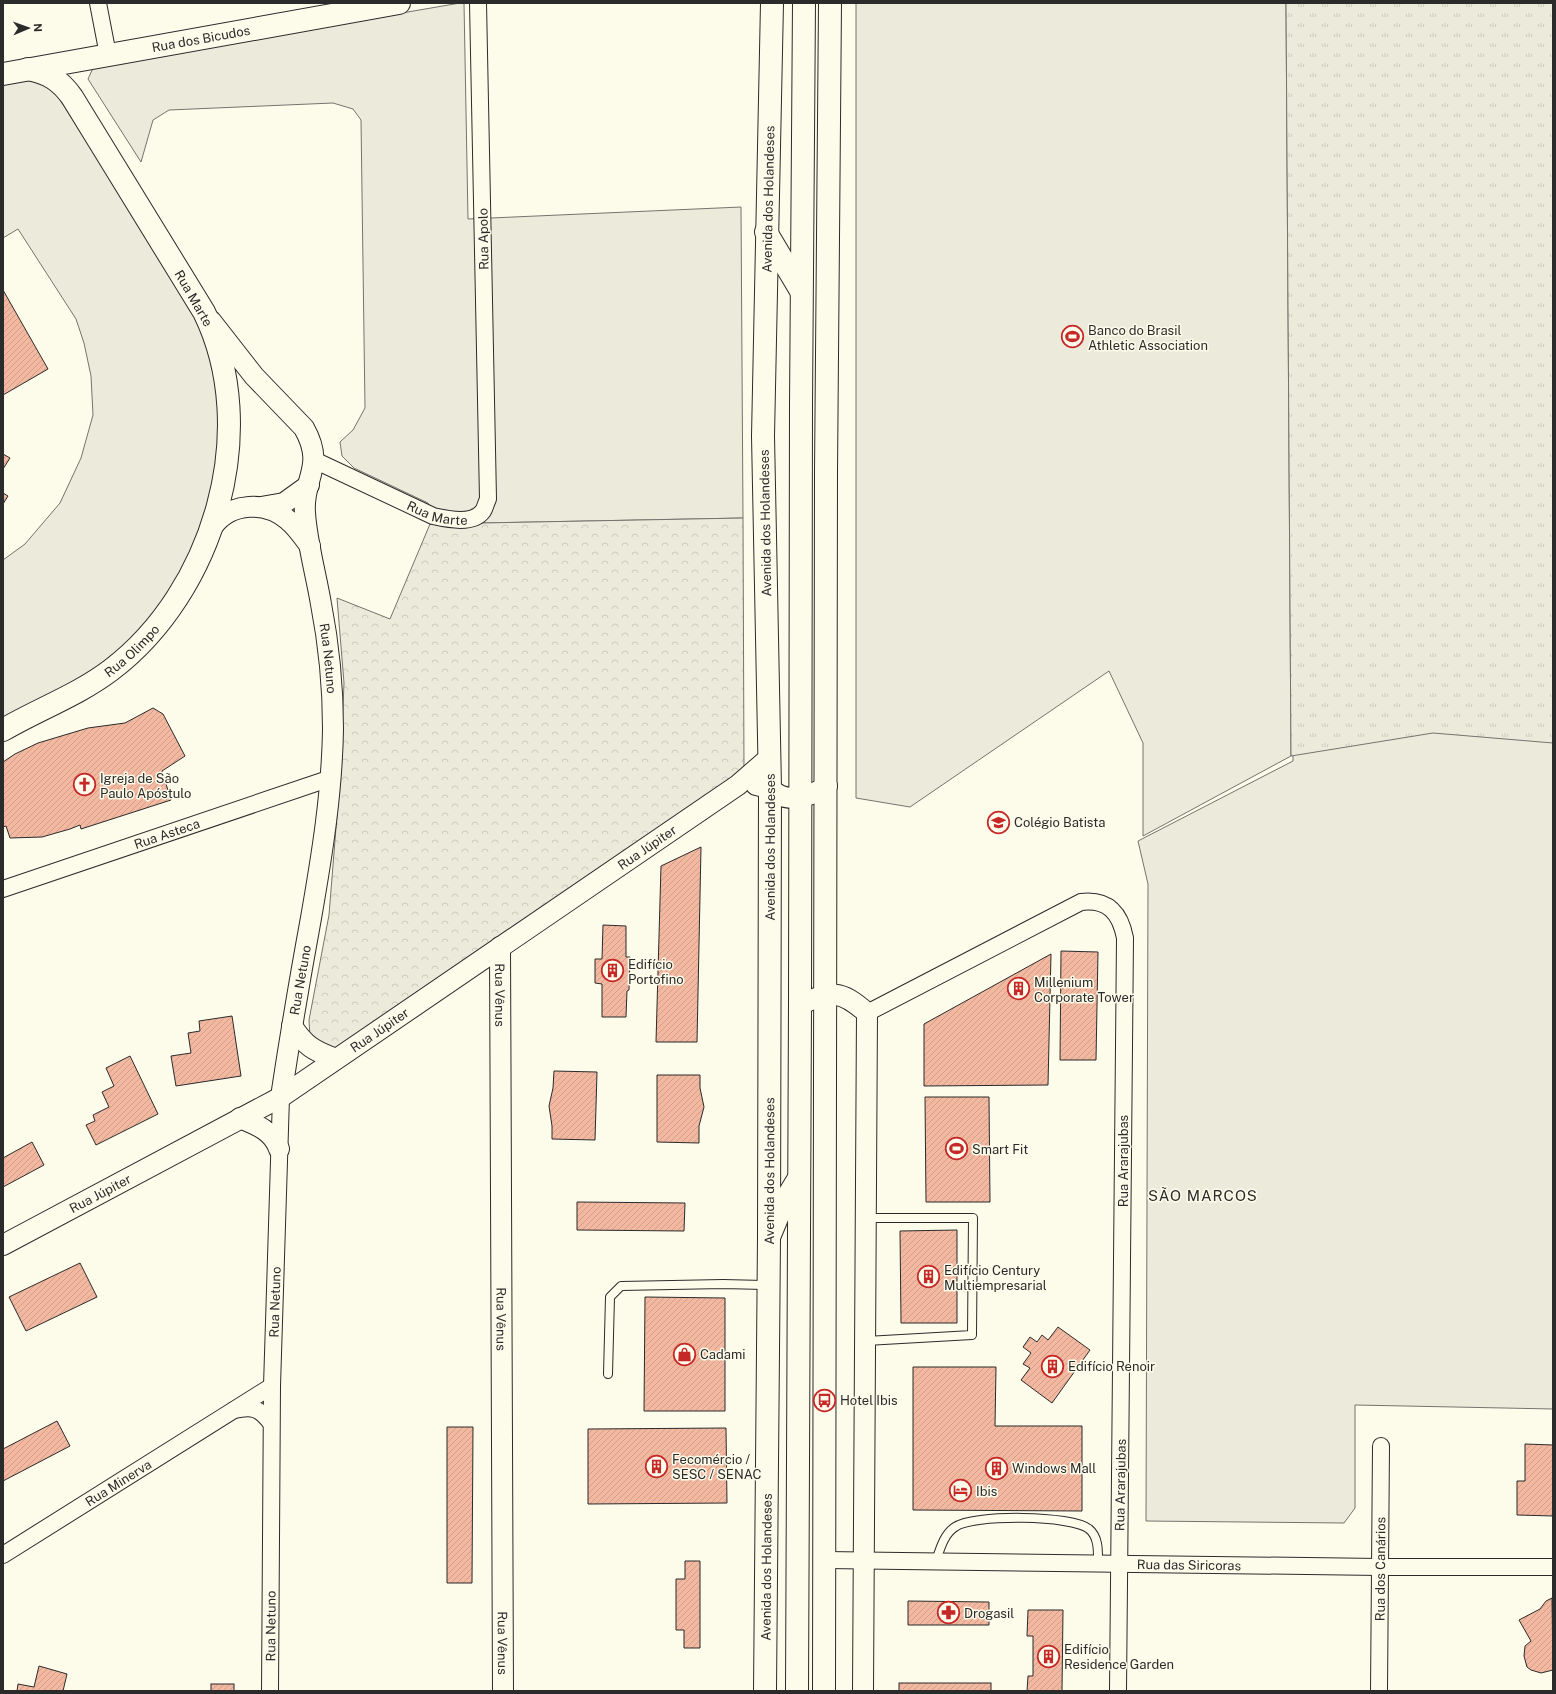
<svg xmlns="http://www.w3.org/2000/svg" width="1556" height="1694" viewBox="0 0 1556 1694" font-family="'Public Sans',sans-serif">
	<defs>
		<pattern id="forest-crowns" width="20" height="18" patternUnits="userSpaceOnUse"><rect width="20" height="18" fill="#ecebdb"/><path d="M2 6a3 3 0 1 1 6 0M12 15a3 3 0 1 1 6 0" fill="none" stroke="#cbcabc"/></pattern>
		<pattern id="park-tufts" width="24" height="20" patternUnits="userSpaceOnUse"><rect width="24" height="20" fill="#ecebdb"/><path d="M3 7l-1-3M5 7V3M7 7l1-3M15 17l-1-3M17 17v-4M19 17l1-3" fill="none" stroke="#cbcabc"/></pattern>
		<pattern id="building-hatch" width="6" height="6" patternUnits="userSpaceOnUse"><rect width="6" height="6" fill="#f2b8a0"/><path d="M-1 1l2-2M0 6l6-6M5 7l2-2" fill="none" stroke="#d09e8a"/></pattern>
	</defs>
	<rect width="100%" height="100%" fill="#fdfbea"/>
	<g fill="#ecebdb" stroke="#74746e">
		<polygon points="460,3 464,3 468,219 741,207 743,518 430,524 431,508 428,503 354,468 342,456 340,442 353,430 365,408 361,120 353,109 333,103 169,110 153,120 141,162 88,79 94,66"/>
		<polygon points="856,3 1286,3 1291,756 1143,836 1143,743 1109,671 910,807 856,798"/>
		<polygon points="1292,3 1553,3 1553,1409 1355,1405 1355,1508 1344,1523 1146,1521 1148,884 1138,841 1293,761"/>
		<path d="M21,80C39,81 44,81 57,95L206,331L221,413L210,522L157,615L110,660L74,683L3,719V560L25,544L60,503L81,458L93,415L91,376L84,343L76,319L18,229L3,238V84Z"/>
	</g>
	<polygon fill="url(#forest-crowns)" stroke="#74746e" points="743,518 744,769 332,1052 310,1037 309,1020 329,915 340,778 344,683 337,598 390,619 430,524"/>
	<polygon fill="url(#park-tufts)" stroke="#74746e" points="1286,3 1553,3 1553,743 1433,733 1291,756"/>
	<g fill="url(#building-hatch)" stroke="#2b2b2b">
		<polygon points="3,290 48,369 3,395"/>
		<polygon points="3,454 10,458 3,469"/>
		<polygon points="3,493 8,496 3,504"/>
		<polygon points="153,708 163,714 185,756 162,771 171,800 81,829 80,825 70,829 42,837 10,838 6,826 3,827 3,762 15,754 38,743 88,728 125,723"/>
		<polygon points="701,847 697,1042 656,1042 661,866"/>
		<polygon points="603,925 626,926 626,957 630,957 629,990 627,991 626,1017 602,1017 602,984 595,983 595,959 602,959"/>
		<polygon points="1061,951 1098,952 1096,1060 1060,1060"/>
		<polygon points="1051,954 1048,1085 924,1086 924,1024"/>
		<polygon points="232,1016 241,1076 176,1086 171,1056 191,1053 188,1033 200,1031 199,1021"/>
		<polygon points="130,1056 158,1114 96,1145 86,1125 95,1121 93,1115 109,1107 102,1092 114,1086 106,1068"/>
		<polygon points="554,1071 597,1072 595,1140 552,1139 552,1126 549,1106 553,1088"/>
		<polygon points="657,1075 700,1075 700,1088 704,1107 699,1126 699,1143 657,1142"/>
		<polygon points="925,1097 989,1097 990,1202 926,1202"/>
		<polygon points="32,1142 44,1165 3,1187 3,1158"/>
		<polygon points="577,1202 685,1203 684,1231 577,1230"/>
		<polygon points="957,1230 957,1323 901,1323 900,1231"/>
		<polygon points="80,1263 97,1297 26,1331 9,1297"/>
		<polygon points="645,1297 725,1298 725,1411 644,1411"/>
		<polygon points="1058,1327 1090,1350 1052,1403 1021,1380 1030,1368 1023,1364 1031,1353 1023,1347 1030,1337 1037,1342 1042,1335 1048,1340"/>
		<polygon points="913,1367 996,1367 995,1426 1082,1426 1082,1511 913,1510"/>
		<polygon points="57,1421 70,1446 3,1481 3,1449"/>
		<polygon points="447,1427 473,1427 472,1583 447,1583"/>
		<polygon points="726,1428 727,1503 588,1504 588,1429"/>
		<polygon points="1525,1444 1553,1445 1553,1516 1517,1515 1517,1481 1525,1481"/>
		<polygon points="685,1561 700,1561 700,1648 684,1648 684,1630 676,1630 676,1579 685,1579"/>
		<polygon points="1552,1598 1553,1670 1541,1673 1531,1670 1527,1667 1524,1656 1525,1646 1531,1641 1519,1620 1540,1609 1546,1601"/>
		<polygon points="908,1601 989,1602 989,1625 908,1625"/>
		<polygon points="1028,1610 1063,1610 1062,1691 1027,1691 1028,1676 1033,1676 1033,1636 1027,1636"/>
		<polygon points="39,1666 67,1674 63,1691 17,1691 18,1684 34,1687"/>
		<rect x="899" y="1683" width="92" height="8"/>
		<rect x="211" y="1684" width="23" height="7"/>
	</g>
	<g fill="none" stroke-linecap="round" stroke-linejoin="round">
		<defs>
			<g id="service">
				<polyline points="866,1341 972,1335 973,1218 866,1218"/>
				<polyline points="608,1374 610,1297 621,1286 723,1284 768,1285"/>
				<path d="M936,1561C940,1549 944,1534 955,1527C972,1514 1073,1515 1089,1529C1099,1537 1098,1552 1098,1563"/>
			</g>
			<g id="minor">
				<polyline points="98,3 108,55"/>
				<path id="s1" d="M314,460L433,516C447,519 473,525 483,511C485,508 486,503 488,499L478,3"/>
				<path id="s2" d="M3,889L331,778"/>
				<path d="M867,1013L1081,902C1108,899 1120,912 1125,938L1118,1691"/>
				<path d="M234,1410C253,1406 259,1408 271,1423"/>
				<path id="s3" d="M3,1555L272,1386"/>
				<path id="s4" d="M825,1560L1380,1567H1553"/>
				<path id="s5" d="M270,1691L272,1386L281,1097"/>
				<path id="s6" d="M1379,1691L1381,1446"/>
			</g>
			<g id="tertiary">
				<path id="s7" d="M211,321L254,376L304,428C326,467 302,478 305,513C307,543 316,574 321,604C329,645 333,687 333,729C332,793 322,855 311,918C300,978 290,1037 281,1097"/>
				<polyline points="261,507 284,503 309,485"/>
				<path d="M213,526C231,502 266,501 288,520C297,527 303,537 310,546"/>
				<path d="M756,785C766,786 771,790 779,795C794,802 813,795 827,786"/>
				<path id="s8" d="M500,947L503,1691"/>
				<path d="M800,1005C831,990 841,990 867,1013L863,1691"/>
				<path d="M292,1026C305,1046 314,1051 336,1059"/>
				<path d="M240,1118C257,1125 273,1131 279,1149"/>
				<path id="s9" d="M3,1245L281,1097L738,785L769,758"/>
			</g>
			<g id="secondary">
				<path id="s10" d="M3,74L399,3"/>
				<path id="s11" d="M3,730C39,709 78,695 111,670C214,592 262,430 204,312L72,97C60,80 48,73 28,69"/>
				<path id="s12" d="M765,1691L769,1237L770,788L763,436L772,3"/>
			</g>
			<g id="primary">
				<polyline points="766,232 801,291"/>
				<polyline points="769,1237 782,1206 799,1178"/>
				<polyline points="797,1691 800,1005 801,405 804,3"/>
				<polyline points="824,1691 826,472 830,3"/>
			</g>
		</defs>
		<use href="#service" stroke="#2b2b2b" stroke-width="10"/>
		<use href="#minor" stroke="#2b2b2b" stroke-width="18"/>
		<use href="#tertiary" stroke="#2b2b2b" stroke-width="22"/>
		<use href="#secondary" stroke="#2b2b2b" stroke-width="24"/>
		<use href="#primary" stroke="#2b2b2b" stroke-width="24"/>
		<use href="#service" stroke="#fdfbea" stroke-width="8"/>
		<use href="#minor" stroke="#fdfbea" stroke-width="16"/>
		<use href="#tertiary" stroke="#fdfbea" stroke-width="20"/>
		<use href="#secondary" stroke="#fdfbea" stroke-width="22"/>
		<use href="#primary" stroke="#fdfbea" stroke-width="22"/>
	</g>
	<defs>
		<symbol id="stadium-ring" viewBox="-11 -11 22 22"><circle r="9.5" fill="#fdfbea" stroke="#c62828" stroke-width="1.5"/><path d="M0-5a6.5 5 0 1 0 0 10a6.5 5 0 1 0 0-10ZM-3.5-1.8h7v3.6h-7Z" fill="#c62828"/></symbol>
		<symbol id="church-ring" viewBox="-11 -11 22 22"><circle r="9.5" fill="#fdfbea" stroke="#c62828" stroke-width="1.5"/><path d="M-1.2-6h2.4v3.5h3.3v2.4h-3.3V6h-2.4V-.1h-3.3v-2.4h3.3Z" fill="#c62828"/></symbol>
		<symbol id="school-ring" viewBox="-11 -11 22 22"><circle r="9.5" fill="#fdfbea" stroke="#c62828" stroke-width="1.5"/><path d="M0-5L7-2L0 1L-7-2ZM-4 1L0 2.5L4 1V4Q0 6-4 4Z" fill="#c62828"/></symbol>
		<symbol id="building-ring" viewBox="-11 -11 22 22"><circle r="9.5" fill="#fdfbea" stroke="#c62828" stroke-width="1.5"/><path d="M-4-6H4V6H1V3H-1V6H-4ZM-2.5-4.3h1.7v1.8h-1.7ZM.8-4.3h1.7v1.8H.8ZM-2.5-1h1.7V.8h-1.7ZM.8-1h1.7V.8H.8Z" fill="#c62828"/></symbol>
		<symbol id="shop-ring" viewBox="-11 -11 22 22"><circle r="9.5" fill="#fdfbea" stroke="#c62828" stroke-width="1.5"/><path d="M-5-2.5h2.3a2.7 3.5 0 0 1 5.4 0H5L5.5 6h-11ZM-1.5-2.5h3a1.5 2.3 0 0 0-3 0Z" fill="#c62828"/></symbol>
		<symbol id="bus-ring" viewBox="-11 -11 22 22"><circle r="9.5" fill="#fdfbea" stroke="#c62828" stroke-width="1.5"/><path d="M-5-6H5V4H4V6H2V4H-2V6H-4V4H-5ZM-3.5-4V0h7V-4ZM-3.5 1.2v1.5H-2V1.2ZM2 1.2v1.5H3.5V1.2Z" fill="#c62828"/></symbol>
		<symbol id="hotel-ring" viewBox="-11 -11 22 22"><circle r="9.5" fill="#fdfbea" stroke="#c62828" stroke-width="1.5"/><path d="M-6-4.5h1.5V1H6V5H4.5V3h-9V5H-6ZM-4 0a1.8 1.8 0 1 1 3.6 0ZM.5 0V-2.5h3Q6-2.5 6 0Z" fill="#c62828"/></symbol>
		<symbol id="pharmacy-ring" viewBox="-11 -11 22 22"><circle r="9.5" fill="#fdfbea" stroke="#c62828" stroke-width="1.5"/><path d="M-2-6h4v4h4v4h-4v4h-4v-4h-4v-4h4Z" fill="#c62828"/></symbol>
	</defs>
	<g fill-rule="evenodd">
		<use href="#stadium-ring" x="1060" y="324" width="25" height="25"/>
		<use href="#church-ring" x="72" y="772" width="25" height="25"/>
		<use href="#school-ring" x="986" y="810" width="25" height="25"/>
		<use href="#building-ring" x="600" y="958" width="25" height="25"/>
		<use href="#building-ring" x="1006" y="976" width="25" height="25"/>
		<use href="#stadium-ring" x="944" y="1136" width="25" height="25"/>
		<use href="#building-ring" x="916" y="1264" width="25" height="25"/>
		<use href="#shop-ring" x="672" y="1342" width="25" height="25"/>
		<use href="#building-ring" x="1040" y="1354" width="25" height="25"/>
		<use href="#bus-ring" x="812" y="1388" width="25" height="25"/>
		<use href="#building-ring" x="644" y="1454" width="25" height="25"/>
		<use href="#building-ring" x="984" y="1456" width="25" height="25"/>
		<use href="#hotel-ring" x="948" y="1478" width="25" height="25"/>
		<use href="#pharmacy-ring" x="936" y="1600" width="25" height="25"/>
		<use href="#building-ring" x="1036" y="1644" width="25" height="25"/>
	</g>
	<g text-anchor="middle" stroke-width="3" stroke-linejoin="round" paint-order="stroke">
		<g font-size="13" fill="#2b2b2b" stroke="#fdfbea">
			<text dy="5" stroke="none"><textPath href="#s10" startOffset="201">Rua dos Bicudos</textPath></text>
			<text dy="5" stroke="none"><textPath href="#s12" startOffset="1492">Avenida dos Holandeses</textPath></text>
			<text transform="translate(483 239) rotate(-91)" y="5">Rua Apolo</text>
			<text transform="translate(194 298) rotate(60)" y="5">Rua Marte</text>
			<text dy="5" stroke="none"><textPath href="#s1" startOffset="135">Rua Marte</textPath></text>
			<text transform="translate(765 523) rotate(-91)" y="5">Avenida dos Holandeses</text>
			<text dy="5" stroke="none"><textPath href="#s11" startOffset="152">Rua Olimpo</textPath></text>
			<text dy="5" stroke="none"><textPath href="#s7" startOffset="377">Rua Netuno</textPath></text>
			<text dy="5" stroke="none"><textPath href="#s2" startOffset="173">Rua Asteca</textPath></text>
			<text dy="5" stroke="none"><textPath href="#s9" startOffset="758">Rua Júpiter</textPath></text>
			<text dy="5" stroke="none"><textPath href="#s12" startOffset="844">Avenida dos Holandeses</textPath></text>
			<text transform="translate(300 980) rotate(-80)" y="5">Rua Netuno</text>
			<text dy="5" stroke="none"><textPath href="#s8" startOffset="48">Rua Vênus</textPath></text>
			<text dy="5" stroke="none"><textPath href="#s9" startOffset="434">Rua Júpiter</textPath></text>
			<text transform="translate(1123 1161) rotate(-90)" y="5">Rua Ararajubas</text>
			<text dy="5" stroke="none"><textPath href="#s12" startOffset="520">Avenida dos Holandeses</textPath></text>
			<text dy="5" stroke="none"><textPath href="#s9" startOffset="110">Rua Júpiter</textPath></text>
			<text dy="5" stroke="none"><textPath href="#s5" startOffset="389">Rua Netuno</textPath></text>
			<text dy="5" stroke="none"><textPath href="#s8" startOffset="372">Rua Vênus</textPath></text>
			<text dy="5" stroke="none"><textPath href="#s3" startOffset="136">Rua Minerva</textPath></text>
			<text transform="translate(1120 1485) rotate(-89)" y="5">Rua Ararajubas</text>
			<text dy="5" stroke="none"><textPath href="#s4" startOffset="364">Rua das Siricoras</textPath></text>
			<text dy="5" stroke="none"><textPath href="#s12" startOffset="124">Avenida dos Holandeses</textPath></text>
			<text dy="5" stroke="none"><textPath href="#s6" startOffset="122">Rua dos Canários</textPath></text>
			<text dy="5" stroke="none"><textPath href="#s5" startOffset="65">Rua Netuno</textPath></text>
			<text dy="5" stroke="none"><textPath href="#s8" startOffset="696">Rua Vênus</textPath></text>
		</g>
		<g font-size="13" fill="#2b2b2b" stroke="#fdfbea" text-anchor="start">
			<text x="1088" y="335">Banco do Brasil<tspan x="1088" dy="15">Athletic Association</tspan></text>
			<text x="100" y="783">Igreja de São<tspan x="100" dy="15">Paulo Apóstulo</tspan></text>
			<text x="1014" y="827">Colégio Batista</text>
			<text x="628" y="969">Edifício<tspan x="628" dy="15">Portofino</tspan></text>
			<text x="1034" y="987">Millenium<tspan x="1034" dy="15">Corporate Tower</tspan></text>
			<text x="972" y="1154">Smart Fit</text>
			<text x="944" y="1275">Edifício Century<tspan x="944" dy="15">Multiempresarial</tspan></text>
			<text x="700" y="1359">Cadami</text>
			<text x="1068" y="1371">Edifício Renoir</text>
			<text x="840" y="1405">Hotel Ibis</text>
			<text x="672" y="1464">Fecomércio /<tspan x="672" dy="15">SESC / SENAC</tspan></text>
			<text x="1012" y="1473">Windows Mall</text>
			<text x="976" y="1496">Ibis</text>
			<text x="964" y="1618">Drogasil</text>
			<text x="1064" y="1654">Edifício<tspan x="1064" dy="15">Residence Garden</tspan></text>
		</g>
		<g font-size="15" letter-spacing="1" fill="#2b2b2b" stroke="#fdfbea">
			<text x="1203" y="1201">SÃO MARCOS</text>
		</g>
	</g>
	<rect width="1556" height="1694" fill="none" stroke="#2b2b2b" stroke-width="8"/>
	<g transform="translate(28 28) rotate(88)" stroke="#fdfbea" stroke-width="3" paint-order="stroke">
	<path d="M0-3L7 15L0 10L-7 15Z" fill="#2b2b2b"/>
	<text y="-6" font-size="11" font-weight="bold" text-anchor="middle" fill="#2b2b2b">N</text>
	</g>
</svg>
